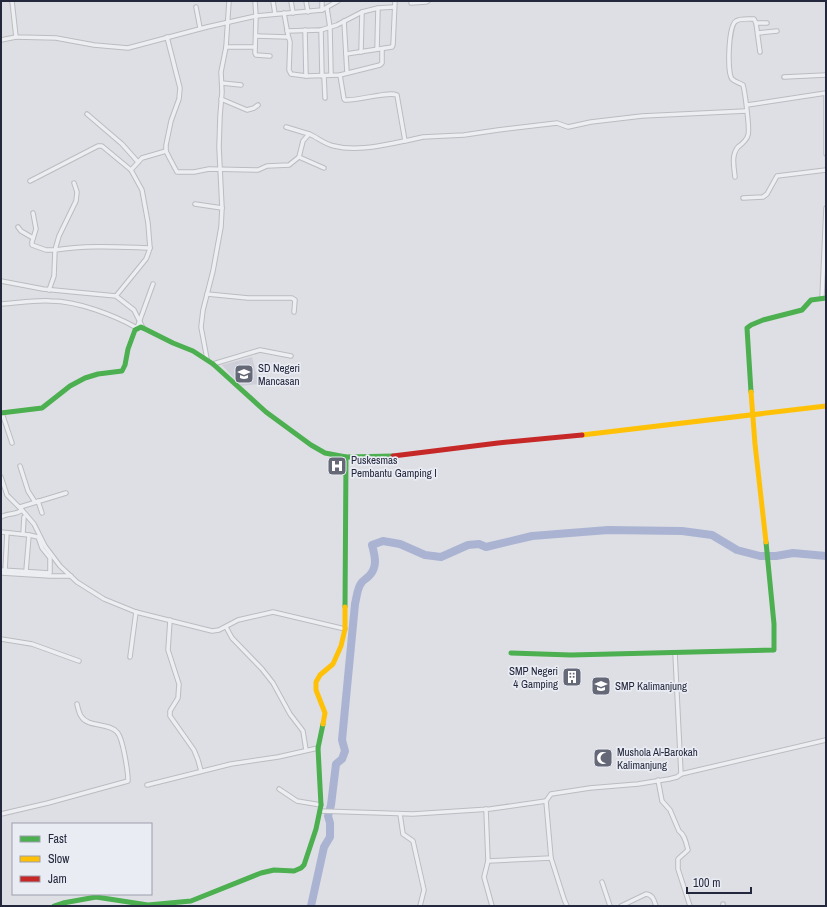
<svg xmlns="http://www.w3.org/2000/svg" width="827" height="907" viewBox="0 0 827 907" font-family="'Archivo Narrow',sans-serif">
	<rect width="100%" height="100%" fill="#dedfe4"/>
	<polygon fill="#cecfd9" points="252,357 259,384 241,386 222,365"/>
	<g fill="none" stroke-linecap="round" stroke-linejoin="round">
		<path stroke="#aab4d2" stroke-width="8" d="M311,906L324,847L330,837V823L328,816L331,805L336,764L342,759L345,751L342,740L355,604C357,596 357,588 362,582C364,580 367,578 369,576C378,567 375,556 372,545L383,541L400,544L425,555L441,557L468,545L479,544L486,547L532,536L608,530L682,531L712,535L737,550L760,556H776L793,553L826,556"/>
		<defs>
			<g id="street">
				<polyline points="12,1 16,37 56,38 94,45 128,48 207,27 256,16 322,10 338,1"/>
				<polyline points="255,1 256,16 255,53 256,55 270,56"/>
				<polyline points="273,1 275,14"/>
				<polyline points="291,1 293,13"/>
				<polyline points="306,1 308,12"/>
				<polyline points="322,1 322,10"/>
				<polyline points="411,3 426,2 428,1"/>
				<polyline points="196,7 200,28"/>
				<polyline points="327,8 330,28 331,75"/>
				<polyline points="284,13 288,35 290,42 289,70 291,74 306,76 340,75 380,65 382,63 382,49"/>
				<polyline points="344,21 347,73"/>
				<polyline points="756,23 760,52"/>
				<polyline points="305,30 306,76"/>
				<polyline points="321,30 322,76"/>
				<polyline points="287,31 321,30 337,25 362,12 378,8 394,7"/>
				<polyline points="758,33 777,31"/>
				<polyline points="256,36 288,37"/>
				<path d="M167,37L180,88L179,99L171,121L166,145V151L170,159L177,172H194L209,169L258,170L267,166L289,165L299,157L303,141L309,134C317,137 324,144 334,146C357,152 383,145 405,141"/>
				<polyline points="1,40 16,37"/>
				<polyline points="226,47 255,47"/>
				<polyline points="377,49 378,8"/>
				<polyline points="361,52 362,12"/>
				<polyline points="346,54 392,47 393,45 395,1"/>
				<path d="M340,75L344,99L345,100C358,101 388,91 397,95L405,141L423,137L464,135L498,130L557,123L568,127L591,122L642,116L746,111"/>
				<polyline points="324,76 325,98"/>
				<polyline points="784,77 826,75"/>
				<polyline points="222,83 241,85"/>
				<polyline points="826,94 826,154"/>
				<polyline points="221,99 247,110 254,108 258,105"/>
				<polyline points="747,105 826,93"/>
				<polyline points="87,114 122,144 138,162"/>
				<polyline points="286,127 309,134"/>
				<polyline points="299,157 324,168"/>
				<polyline points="131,170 142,158 166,151"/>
				<path d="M735,177C734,167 731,155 738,147C742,144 747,140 748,135C750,130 745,92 743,85C740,83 735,82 732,79C727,73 728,26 736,21C740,18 749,19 754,19L756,23H767"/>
				<polyline points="30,181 98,146 102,146 131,170 142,190 148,223 150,248 148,254 146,259 116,296"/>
				<polyline points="743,198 763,197 767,194 777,176 826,170"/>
				<polyline points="195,204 222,208"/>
				<polyline points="33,213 36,229 32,242 32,245 46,250 55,250 59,236 76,201 77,192 74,183"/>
				<polyline points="18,227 21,231 33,238"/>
				<polyline points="1,281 43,289 116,296 134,310 143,328"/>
				<path d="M49,290L54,276L55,250C87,245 118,247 150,248"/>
				<polyline points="207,294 248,298 292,298 295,300 294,312"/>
				<polyline points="822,298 826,208"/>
				<path d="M1,304C18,303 34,300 51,301C77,301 114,315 137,328L153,284"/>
				<polyline points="207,359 201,327 203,310 213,271 221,227 222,208 219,147 220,116 222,92 221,72 226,47 229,1"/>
				<polyline points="213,364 260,350 291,356"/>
				<polyline points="2,413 12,443"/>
				<polyline points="20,466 28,491 35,502"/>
				<polyline points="1,477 7,495 22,510 34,524 45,546 60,566 77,582 104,599 136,612 212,631 219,630 238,620 273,612 345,629"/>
				<polyline points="38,501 42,513"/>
				<polyline points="20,507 66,493"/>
				<path d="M1,517C7,513 17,515 22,510"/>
				<polyline points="1,532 29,535 38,537 42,548 50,558 50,573 1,570"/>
				<polyline points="23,534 24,517"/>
				<polyline points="5,571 7,533"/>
				<polyline points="26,571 29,535"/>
				<polyline points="2,573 50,576 71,576"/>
				<polyline points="170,620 168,650 179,684 178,698 170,711 170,716 194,750 198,760 201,771"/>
				<polyline points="226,627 232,638 262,669 273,683 290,714 303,731 306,750"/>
				<polyline points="1,639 32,644 79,661"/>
				<polyline points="675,653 681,774"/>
				<polyline points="130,657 136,612"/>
				<path d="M658,780L662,801L670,810L679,831C685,835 686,843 688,850L678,859V869L690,906"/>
				<polyline points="147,785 231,764 278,757 318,748"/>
				<polyline points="279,789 297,801 321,805"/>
				<polyline points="486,809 488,861 484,877 492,906"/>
				<polyline points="320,811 413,814 490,809 546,801"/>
				<path d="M1,814L48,803L128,781C128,772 123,738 117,732C108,722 88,728 81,716C79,713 78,708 77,704"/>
				<polyline points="400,814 403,834 413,841 424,890 420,906"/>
				<polyline points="488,861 551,858"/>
				<polyline points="602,882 610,906"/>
				<polyline points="723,904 723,906"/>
				<polyline points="567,906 564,899 551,858 546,801 551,794 590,788 638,784 669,779 677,777 681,774 826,740"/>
				<path d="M621,906L646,894C653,895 654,900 656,906"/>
			</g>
		</defs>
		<use href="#street" stroke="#bbbcc1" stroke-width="5.5"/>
		<use href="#street" stroke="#edeef1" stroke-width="3.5"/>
		<g stroke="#4caf50" stroke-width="5">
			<polyline points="751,392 747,328 751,325 763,320 802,310 811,300 826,298"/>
			<polyline points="1,413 42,408 70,386 85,378 98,374 122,371 125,365 128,349 135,330 141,327 173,343 193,351 213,364 266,412 311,445 325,453 346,457 393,456"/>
			<polyline points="345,607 346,457"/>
			<polyline points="511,653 571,655 774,650 774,624 766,542"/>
			<polyline points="54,906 63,903 96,897 148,905 191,901 261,873 274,870 294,871 301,868 304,865 316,829 321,805 318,748 323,724"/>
		</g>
		<g stroke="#ffc107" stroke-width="5">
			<polyline points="751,392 755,444 766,542"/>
			<polyline points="582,435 826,406"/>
			<polyline points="323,724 325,713 316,690 316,682 320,675 333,664 341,646 345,629 345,607"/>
		</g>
		<polyline stroke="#c62828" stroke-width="5" points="393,456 498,443 582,435"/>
	</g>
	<defs>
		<symbol id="school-square" viewBox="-11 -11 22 22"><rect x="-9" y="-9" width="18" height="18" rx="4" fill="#656877" stroke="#eaecf4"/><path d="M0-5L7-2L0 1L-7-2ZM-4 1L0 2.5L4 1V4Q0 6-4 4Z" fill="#fff"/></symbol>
		<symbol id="hospital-square" viewBox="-11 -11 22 22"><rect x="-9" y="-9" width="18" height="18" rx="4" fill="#656877" stroke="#eaecf4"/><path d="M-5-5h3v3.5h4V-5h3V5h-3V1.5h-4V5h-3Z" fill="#fff"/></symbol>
		<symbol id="building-square" viewBox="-11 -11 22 22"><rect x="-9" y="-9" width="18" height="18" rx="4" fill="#656877" stroke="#eaecf4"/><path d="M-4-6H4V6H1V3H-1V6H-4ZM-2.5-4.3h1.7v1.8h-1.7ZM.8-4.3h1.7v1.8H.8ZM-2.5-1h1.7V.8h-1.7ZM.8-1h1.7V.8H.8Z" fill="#fff"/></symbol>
		<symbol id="mosque-square" viewBox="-11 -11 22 22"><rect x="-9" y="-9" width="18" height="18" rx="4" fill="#656877" stroke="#eaecf4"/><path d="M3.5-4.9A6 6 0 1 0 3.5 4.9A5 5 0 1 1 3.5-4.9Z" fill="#fff"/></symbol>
	</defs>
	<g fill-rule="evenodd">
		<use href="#school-square" x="233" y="363" width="22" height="22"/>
		<use href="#hospital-square" x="326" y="455" width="22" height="22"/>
		<use href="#building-square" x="561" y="666" width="22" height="22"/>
		<use href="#school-square" x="590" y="675" width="22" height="22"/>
		<use href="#mosque-square" x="592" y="747" width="22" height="22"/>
	</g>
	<g text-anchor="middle" stroke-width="3.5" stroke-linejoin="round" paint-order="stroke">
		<g font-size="11" fill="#24283d" stroke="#eaecf4" text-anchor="start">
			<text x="258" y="372">SD Negeri<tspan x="258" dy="13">Mancasan</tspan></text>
			<text x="351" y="464">Puskesmas<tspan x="351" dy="13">Pembantu Gamping I</tspan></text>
			<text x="558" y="675" text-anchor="end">SMP Negeri<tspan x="558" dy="13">4 Gamping</tspan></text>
			<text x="615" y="690">SMP Kalimanjung</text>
			<text x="617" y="756">Mushola Al-Barokah<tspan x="617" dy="13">Kalimanjung</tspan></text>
		</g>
	</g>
	<rect width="827" height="907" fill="none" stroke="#24283d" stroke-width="4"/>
	<rect x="12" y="823" width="140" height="72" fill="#eaecf4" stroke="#9b9eab"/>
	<rect x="20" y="836" width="20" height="6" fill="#4caf50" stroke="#9b9eab"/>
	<text x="48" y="843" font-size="12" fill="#24283d">Fast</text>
	<rect x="20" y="856" width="20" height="6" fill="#ffc107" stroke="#9b9eab"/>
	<text x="48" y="863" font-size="12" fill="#24283d">Slow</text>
	<rect x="20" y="876" width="20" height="6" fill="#c62828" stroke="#9b9eab"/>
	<text x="48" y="883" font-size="12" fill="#24283d">Jam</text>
	<path d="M687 887v6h64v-6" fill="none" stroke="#24283d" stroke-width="2"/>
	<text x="693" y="887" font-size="12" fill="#24283d" stroke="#eaecf4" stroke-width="3" paint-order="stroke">100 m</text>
</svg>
